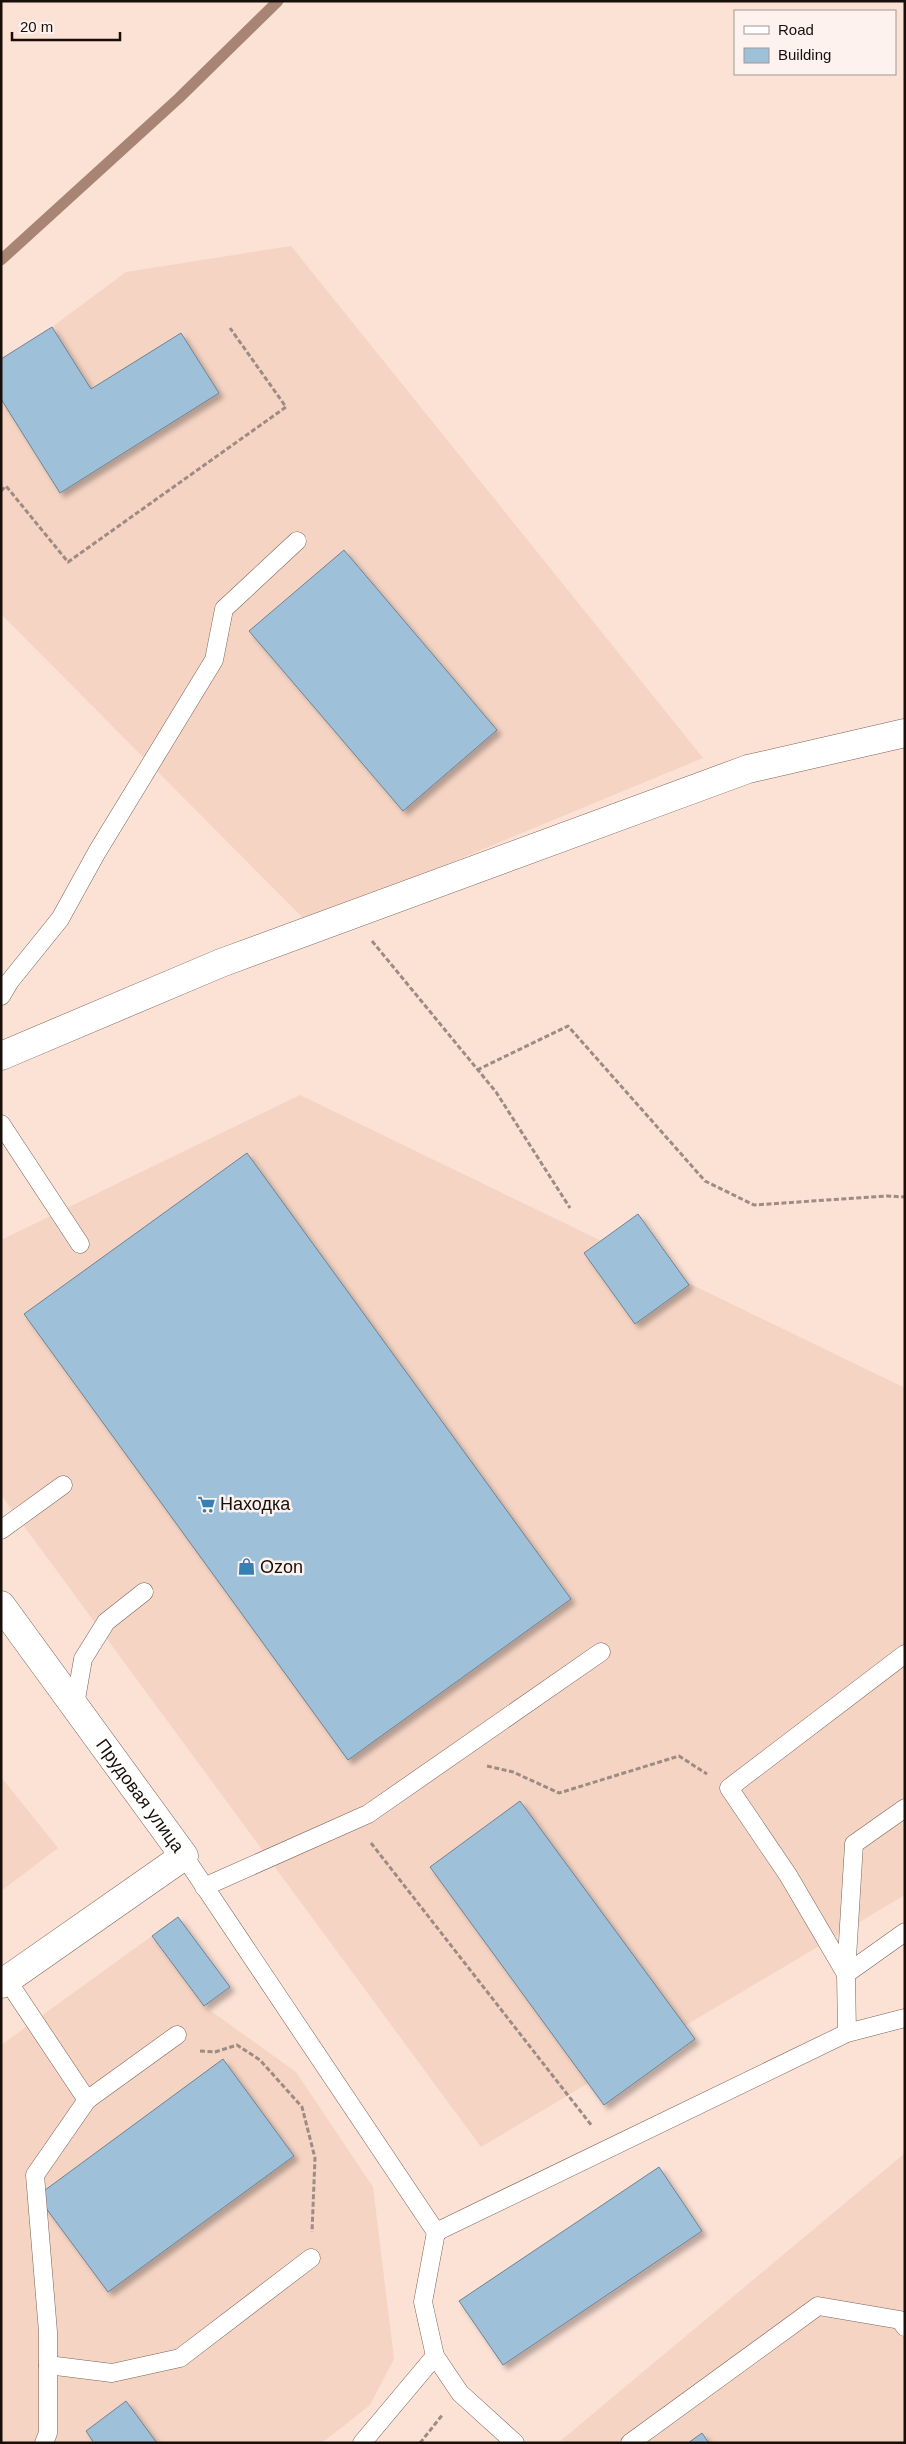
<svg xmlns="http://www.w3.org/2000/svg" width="906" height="2444" viewBox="0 0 906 2444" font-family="Helvetica,sans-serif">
	<defs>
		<filter id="shadow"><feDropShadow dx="4.5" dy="4.5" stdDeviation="2.5" flood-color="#0004"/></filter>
	</defs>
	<rect width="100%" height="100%" fill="#fce1d5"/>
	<g fill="#f5d4c4">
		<polygon points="291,246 703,758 307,922 1,614 1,373 52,327 126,272"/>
		<polygon points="300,1095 905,1388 905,1895 481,2147 1,1495 1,1240"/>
		<polygon points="1,1777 58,1848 1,1891"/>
		<polygon points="152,1936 204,2006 296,2072 373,2187 394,2359 370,2405 322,2443 1,2443 1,2045"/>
		<polygon points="905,2153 905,2443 558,2443"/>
	</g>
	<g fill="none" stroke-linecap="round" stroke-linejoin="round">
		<polyline stroke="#a88474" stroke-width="11" points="1,260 179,98 278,1"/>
	</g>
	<g fill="#9fc0d9" stroke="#6e8393" filter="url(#shadow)">
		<polygon points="52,327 91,389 181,333 219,393 60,493 1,399 1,359"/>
		<polygon points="344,550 497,730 403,811 249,631"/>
		<polygon points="247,1153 571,1599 348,1760 24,1314"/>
		<polygon points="638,1214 689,1285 635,1324 584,1253"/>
		<polygon points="520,1801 695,2039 604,2105 430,1867"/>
		<polygon points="178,1917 230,1987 204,2006 152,1936"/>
		<polygon points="223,2059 294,2156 108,2292 37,2196"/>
		<polygon points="659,2167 702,2231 503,2365 459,2301"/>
		<polygon points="126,2401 157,2443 94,2443 86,2431"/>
		<polygon points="702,2433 709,2443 688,2443"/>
	</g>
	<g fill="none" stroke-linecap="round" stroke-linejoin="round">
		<defs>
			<g id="lane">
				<polyline points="1,996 10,981 60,919 97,852 214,660 224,609 297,541"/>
				<polyline points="1,1124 80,1244"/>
				<polyline points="1,1530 63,1485"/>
				<polyline points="75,1705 83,1659 106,1622 144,1592"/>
				<polyline points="184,1856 436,2232 847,2033 905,2018"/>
				<polyline points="204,1887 368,1814 601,1652"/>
				<polyline points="846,1974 854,1844 905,1808"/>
				<polyline points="846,1974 905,1932"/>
				<polyline points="7,1980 87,2100 35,2175 48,2332 48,2433 44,2443"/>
				<polyline points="847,2033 846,1974 788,1875 729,1788 905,1654"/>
				<polyline points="87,2100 177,2035"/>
				<polyline points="436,2232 423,2302 435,2356 460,2393 515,2443"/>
				<polyline points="48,2365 112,2373 180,2358 311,2258"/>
				<polyline points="362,2443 435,2356"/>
				<polyline points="630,2443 818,2306 900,2320 905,2327"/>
			</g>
			<g id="street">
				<polyline points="1,1056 221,963 748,769 905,733"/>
				<path id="s1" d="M1,1605L184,1856L1,1984"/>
			</g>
		</defs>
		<use href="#lane" stroke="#7a6358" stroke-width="19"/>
		<use href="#street" stroke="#7a6358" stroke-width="29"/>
		<g stroke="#9e8b82" stroke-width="3" stroke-dasharray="5 2.5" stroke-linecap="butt">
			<polyline points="1,491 6,486 68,562 286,407 230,328"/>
			<polyline points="372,941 496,1092 570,1208"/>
			<polyline points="477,1070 568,1026 705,1181 754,1205 887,1196 905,1197"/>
			<polyline points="487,1766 513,1772 559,1793 679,1756 707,1774"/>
			<polyline points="371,1843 592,2126"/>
			<polyline points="200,2051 215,2052 237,2045 260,2060 302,2107 315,2158 312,2232"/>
			<polyline points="420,2443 443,2414"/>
		</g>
		<use href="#lane" stroke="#fff" stroke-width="18"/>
		<use href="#street" stroke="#fff" stroke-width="28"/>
	</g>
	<defs>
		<symbol id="supermarket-bare" viewBox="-9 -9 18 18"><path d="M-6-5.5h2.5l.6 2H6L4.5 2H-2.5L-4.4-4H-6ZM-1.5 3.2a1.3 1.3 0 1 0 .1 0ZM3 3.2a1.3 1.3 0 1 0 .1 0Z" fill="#3581b4" stroke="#fdf2ee" stroke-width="2.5" paint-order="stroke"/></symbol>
		<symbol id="shop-bare" viewBox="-9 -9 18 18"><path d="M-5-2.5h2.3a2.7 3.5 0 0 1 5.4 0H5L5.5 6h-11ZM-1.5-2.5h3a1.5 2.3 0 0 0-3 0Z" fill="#3581b4" stroke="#fdf2ee" stroke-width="2.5" paint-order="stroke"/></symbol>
	</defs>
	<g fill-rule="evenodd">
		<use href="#supermarket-bare" x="194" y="1492" width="25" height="25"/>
		<use href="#shop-bare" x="234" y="1554" width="25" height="25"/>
	</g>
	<g text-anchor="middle" stroke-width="5" stroke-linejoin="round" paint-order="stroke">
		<g font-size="18" fill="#180f0b" stroke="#fdf2ee" text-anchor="start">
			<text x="220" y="1510">Находка</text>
			<text x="260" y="1573">Ozon</text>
		</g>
		<g font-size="18" fill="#180f0b" stroke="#fdf2ee">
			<text dy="6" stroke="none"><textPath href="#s1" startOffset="236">Прудовая улица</textPath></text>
		</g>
	</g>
	<rect width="906" height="2444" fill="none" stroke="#180f0b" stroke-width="5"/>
	<rect x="734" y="10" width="162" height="65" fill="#fdf2ee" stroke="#a19793"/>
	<rect x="744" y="26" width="25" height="8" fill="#ffffff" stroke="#a19793"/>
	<text x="778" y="35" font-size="15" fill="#180f0b">Road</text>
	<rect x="744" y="48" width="25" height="15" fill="#9fc0d9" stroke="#a19793"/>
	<text x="778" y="60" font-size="15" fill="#180f0b">Building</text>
	<path d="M12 32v8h108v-8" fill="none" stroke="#180f0b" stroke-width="2.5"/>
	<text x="20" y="32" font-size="15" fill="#180f0b" stroke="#fdf2ee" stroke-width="4" paint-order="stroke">20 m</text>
</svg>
